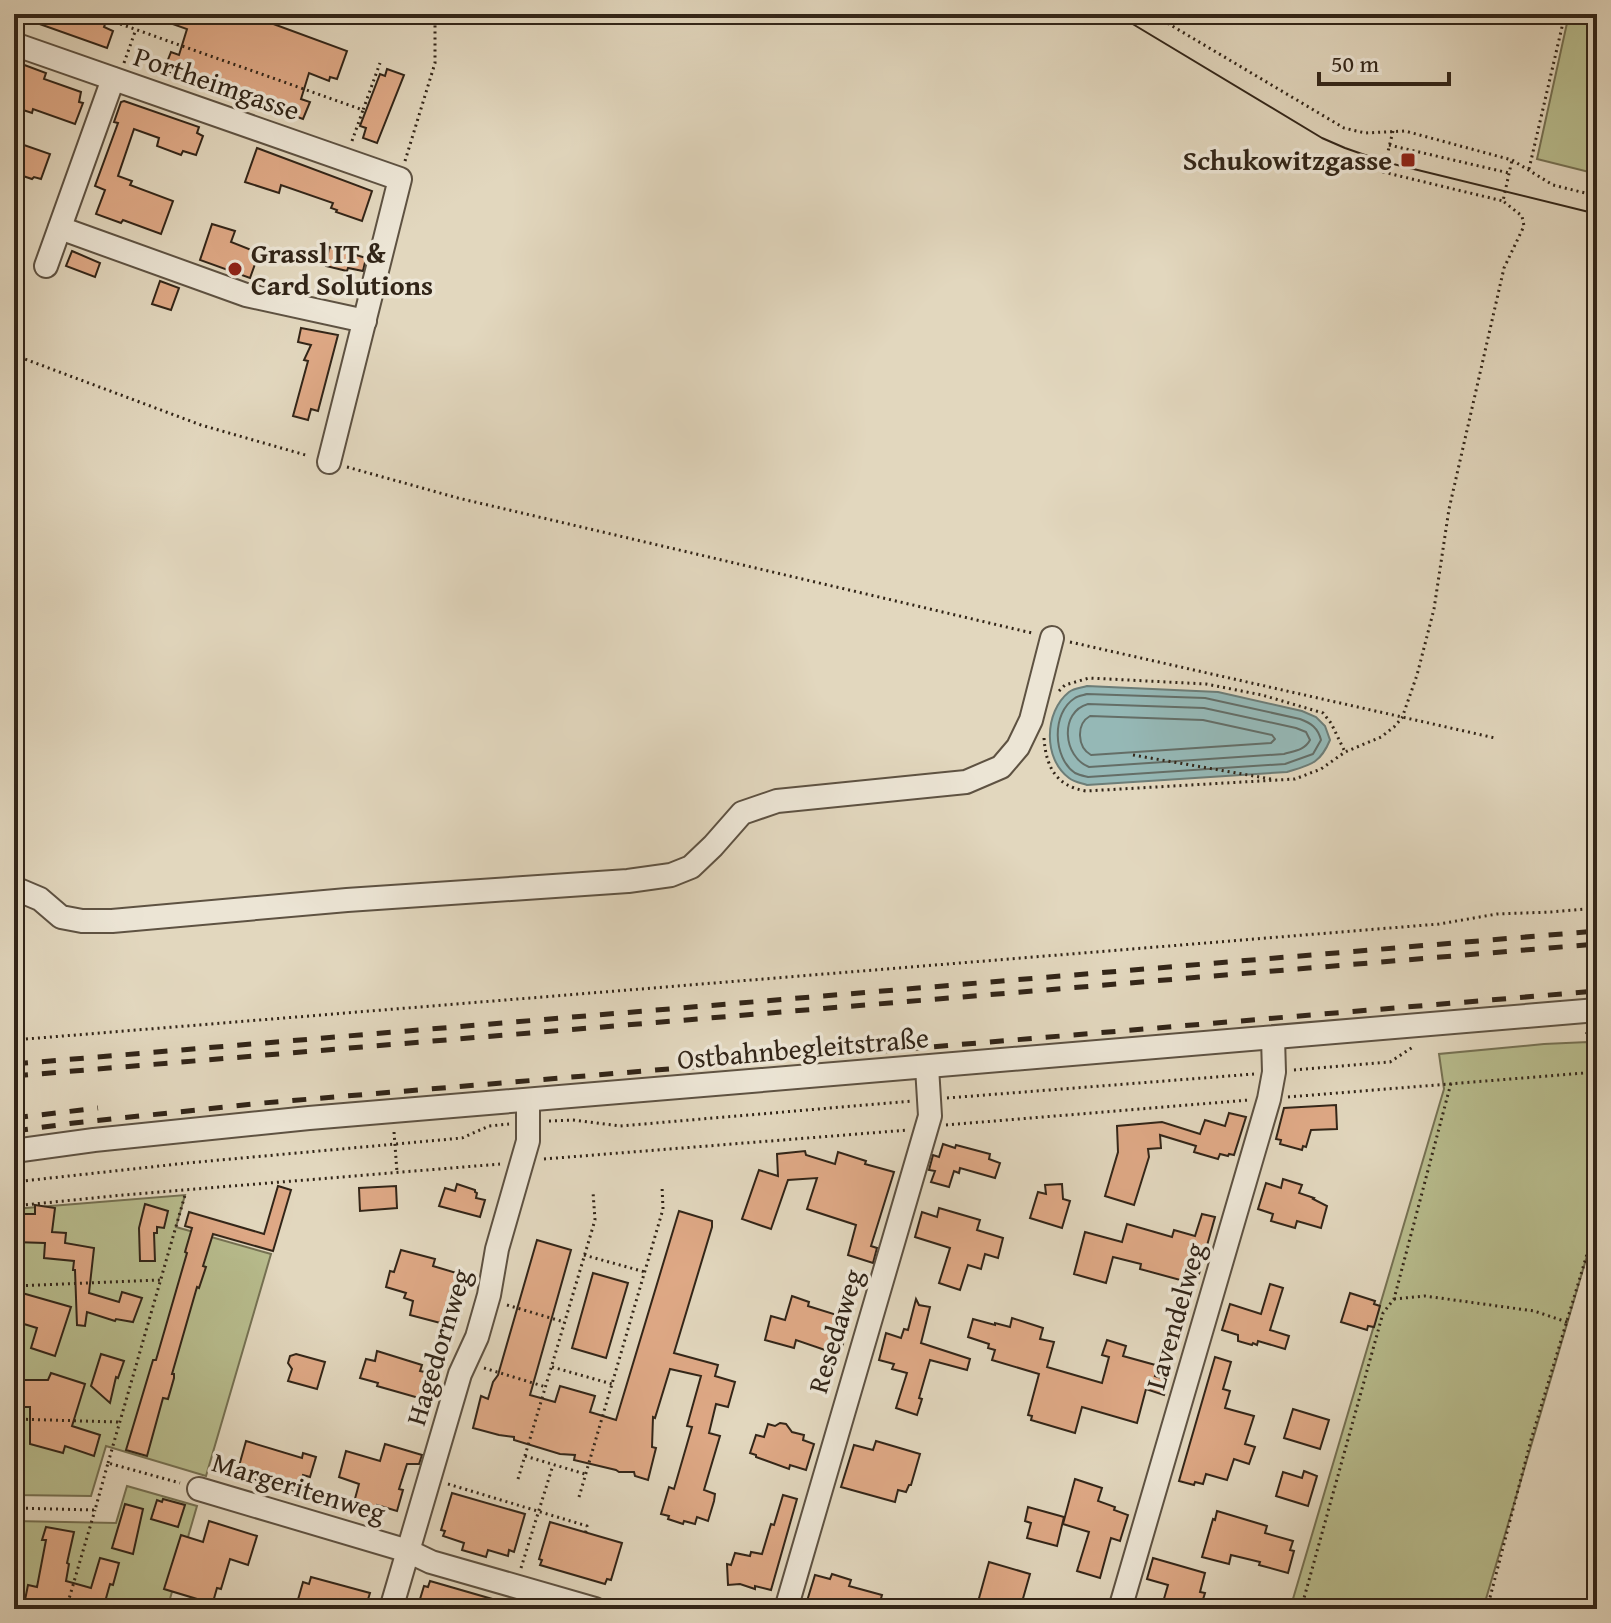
<svg xmlns="http://www.w3.org/2000/svg" width="1611" height="1623" viewBox="0 0 1611 1623" font-family="'Gentium Book Plus',serif">
	<rect width="100%" height="100%" fill="#e2d7be"/>
	<filter id="stains"><feTurbulence type="fractalNoise" baseFrequency=".0025" numOctaves="4"/><feColorMatrix values="0 0 0 0 .2 0 0 0 0 .09 0 0 0 0 .02 0 0 0 .5 -.17"/></filter>
	<radialGradient id="worn" r=".72"><stop offset=".6" stop-color="#630" stop-opacity="0"/><stop offset="1" stop-color="#630" stop-opacity=".3"/></radialGradient>
	<g fill="#b8bd8e" stroke="#757153" stroke-width="2">
		<polygon points="1569,14 1597,14 1597,174 1537,159"/>
		<polygon points="1588,1042 1597,1050 1597,1222 1483,1609 1290,1609 1444,1089 1439,1054 1544,1044"/>
		<polygon points="185,1195 176,1227 271,1254 206,1476 106,1446 91,1496 14,1495 14,1209"/>
		<polygon points="127,1486 197,1506 167,1609 14,1609 14,1521 116,1523"/>
	</g>
	<path fill="#95b8b6" stroke="#6d7d77" stroke-width="2" d="M1087,686L1218,692L1302,711L1316,717L1325,726L1330,740C1320,764 1310,765 1287,772L1087,785C1081,783 1074,782 1069,778C1043,759 1044,712 1069,692C1074,688 1080,688 1087,686Z"/>
	<g fill="none" stroke-linecap="round" stroke-linejoin="round">
		<g stroke="#646e67" stroke-width="2">
			<path d="M1087,694L1205,698L1300,719C1311,723 1318,728 1321,740L1313,754L1285,764L1088,777C1084,776 1079,775 1075,773C1053,758 1051,713 1075,698C1077,696 1084,695 1087,694Z"/>
			<path d="M1088,704L1204,708L1296,728L1306,732L1310,740C1305,750 1294,751 1284,754L1089,767C1063,757 1059,712 1088,704Z"/>
			<path d="M1090,716L1203,720L1272,735L1275,739L1271,743L1091,755C1077,747 1076,724 1090,716Z"/>
		</g>
	</g>
	<g fill="#dfa986" stroke="#322518" stroke-width="2">
		<polygon points="17,14 109,14 104,27 113,31 107,48 17,16"/>
		<polygon points="150,14 246,14 347,51 337,79 330,77 329,81 309,73 301,99 310,102 303,119 164,70 171,52 179,55 187,29 150,16"/>
		<polygon points="19,63 46,73 44,79 81,92 79,102 83,103 75,124 33,109 32,113 14,107 14,75"/>
		<polygon points="387,69 404,75 377,143 363,138 366,128 360,126 380,74 385,76"/>
		<polygon points="124,101 199,127 197,133 203,136 196,155 183,151 181,155 157,146 159,138 134,129 118,176 132,181 130,185 173,201 161,234 123,220 121,223 96,214 105,190 95,186 118,123 114,122 121,102"/>
		<polygon points="21,144 50,154 41,179 34,177 32,179 14,173 14,161"/>
		<polygon points="257,148 372,191 362,221 336,212 337,210 331,208 333,203 281,185 279,193 245,182"/>
		<polygon points="212,224 235,231 231,242 259,253 250,278 200,260"/>
		<polygon points="329,247 366,258 363,271 348,268 347,271 326,266"/>
		<polygon points="72,251 100,263 95,277 66,266"/>
		<polygon points="160,281 179,288 171,310 152,304"/>
		<polygon points="301,328 338,335 318,411 311,409 308,420 293,416 308,361 304,360 311,345 298,342"/>
		<polygon points="1336,1105 1337,1129 1311,1130 1306,1147 1303,1146 1302,1150 1280,1144 1281,1140 1276,1139 1284,1108"/>
		<polygon points="1229,1113 1246,1117 1234,1155 1229,1154 1228,1156 1220,1154 1218,1159 1194,1152 1196,1146 1160,1135 1161,1148 1148,1149 1149,1157 1134,1205 1105,1196 1118,1152 1117,1126 1162,1122 1200,1134 1205,1120 1225,1126"/>
		<polygon points="943,1144 955,1148 956,1145 990,1154 989,1159 1000,1163 995,1178 960,1168 959,1173 954,1171 949,1187 931,1182 935,1171 929,1170 933,1155 939,1157"/>
		<polygon points="805,1151 806,1155 835,1164 838,1152 866,1161 865,1164 894,1172 871,1246 877,1248 873,1263 848,1255 856,1225 807,1209 817,1178 788,1180 771,1229 742,1219 759,1170 778,1176 777,1154"/>
		<polygon points="1283,1179 1302,1185 1299,1193 1314,1198 1313,1199 1327,1206 1321,1228 1297,1221 1295,1228 1271,1221 1273,1214 1258,1209 1266,1183 1281,1188"/>
		<polygon points="457,1184 475,1190 475,1192 477,1193 476,1198 485,1200 480,1217 439,1206 445,1188 455,1191"/>
		<polygon points="1062,1184 1063,1199 1070,1201 1062,1228 1030,1218 1038,1192 1046,1194 1045,1185"/>
		<polygon points="278,1186 291,1190 273,1251 213,1234 203,1266 206,1267 199,1288 197,1287 172,1374 174,1374 174,1378 168,1399 163,1398 147,1456 126,1450 153,1360 156,1360 187,1253 185,1252 192,1228 185,1226 189,1212 264,1234"/>
		<polygon points="396,1186 397,1208 360,1211 359,1188"/>
		<polygon points="145,1204 168,1211 164,1228 157,1227 157,1233 154,1233 155,1261 140,1261 139,1228"/>
		<polygon points="35,1205 55,1208 52,1232 66,1233 65,1243 94,1248 89,1293 119,1302 122,1292 142,1298 133,1322 116,1319 115,1321 87,1312 85,1326 77,1325 75,1270 73,1270 74,1261 44,1258 45,1243 14,1242 14,1214 35,1214"/>
		<polygon points="939,1208 980,1220 977,1230 1003,1238 998,1258 985,1254 981,1269 968,1265 960,1290 939,1283 950,1248 915,1237 922,1212 937,1217"/>
		<polygon points="679,1211 712,1221 712,1227 674,1353 718,1365 715,1376 735,1382 728,1407 716,1404 709,1433 720,1436 704,1490 715,1494 714,1501 708,1521 697,1517 695,1524 684,1521 683,1524 668,1519 669,1516 661,1514 669,1487 674,1489 692,1427 687,1426 701,1376 670,1369 655,1418 653,1417 652,1447 656,1448 648,1480 635,1476 634,1472 619,1472 616,1470 574,1460 575,1455 560,1454 514,1440 514,1437 499,1435 473,1428 481,1396 488,1399 493,1382 498,1375 537,1240 571,1250 530,1395 555,1402 560,1386 595,1396 590,1412 616,1420"/>
		<polygon points="1202,1214 1215,1217 1199,1274 1187,1270 1184,1281 1140,1269 1141,1264 1113,1257 1106,1283 1074,1274 1085,1232 1122,1242 1127,1224 1172,1237 1174,1230 1195,1236"/>
		<polygon points="401,1250 435,1259 433,1266 463,1275 448,1325 410,1315 413,1301 404,1298 406,1293 386,1287 390,1271 394,1272"/>
		<polygon points="593,1273 628,1283 606,1358 572,1348"/>
		<polygon points="1270,1284 1283,1288 1270,1330 1289,1336 1285,1349 1258,1341 1257,1345 1253,1343 1252,1345 1238,1341 1238,1335 1222,1330 1230,1304 1261,1314"/>
		<polygon points="22,1293 71,1307 55,1356 31,1348 37,1328 14,1321 14,1314"/>
		<polygon points="1350,1293 1375,1301 1374,1304 1380,1306 1374,1327 1368,1326 1367,1330 1341,1322"/>
		<polygon points="792,1296 809,1302 808,1306 837,1315 835,1319 849,1324 841,1350 827,1345 825,1350 796,1340 794,1348 765,1340 771,1316 785,1320"/>
		<polygon points="916,1299 919,1305 930,1307 921,1343 970,1359 967,1370 930,1360 919,1398 922,1399 917,1415 896,1408 907,1373 892,1369 894,1364 879,1360 886,1333 901,1338 904,1329 908,1330"/>
		<polygon points="1012,1318 1043,1328 1040,1339 1054,1342 1047,1367 1102,1383 1109,1357 1102,1355 1107,1340 1126,1346 1123,1356 1159,1366 1155,1376 1168,1380 1164,1395 1146,1389 1137,1423 1082,1407 1075,1433 1031,1420 1032,1416 1028,1415 1039,1374 992,1360 995,1350 988,1348 989,1344 968,1337 973,1319 995,1325 995,1323 1010,1327"/>
		<polygon points="377,1351 422,1365 420,1371 433,1374 426,1400 377,1386 378,1383 360,1378 366,1359 375,1361"/>
		<polygon points="101,1354 124,1361 118,1378 116,1377 110,1403 91,1386"/>
		<polygon points="296,1354 325,1362 317,1389 288,1381 292,1369 288,1363 290,1356"/>
		<polygon points="1215,1357 1231,1362 1223,1389 1230,1391 1225,1408 1254,1416 1245,1444 1255,1447 1249,1464 1234,1459 1227,1480 1206,1474 1203,1484 1195,1482 1194,1485 1179,1481"/>
		<polygon points="51,1373 85,1384 72,1426 100,1435 94,1456 65,1446 63,1453 30,1444 30,1407 14,1407 14,1380 48,1380"/>
		<polygon points="1293,1409 1329,1420 1320,1449 1284,1438"/>
		<polygon points="780,1423 786,1424 792,1432 804,1435 803,1440 814,1444 806,1470 790,1465 789,1469 756,1457 756,1455 750,1453 756,1435 764,1437 768,1424 775,1426"/>
		<polygon points="246,1441 302,1458 303,1453 316,1457 310,1477 303,1475 300,1486 296,1485 294,1491 245,1477 248,1469 239,1466"/>
		<polygon points="876,1441 920,1454 911,1485 909,1485 906,1492 898,1490 895,1502 841,1487 854,1445 873,1450"/>
		<polygon points="385,1444 422,1455 419,1464 407,1464 399,1489 403,1490 397,1511 377,1505 374,1513 353,1506 359,1484 339,1477 346,1451 380,1461"/>
		<polygon points="1304,1471 1317,1476 1308,1506 1276,1496 1283,1472 1302,1478"/>
		<polygon points="1075,1479 1102,1488 1098,1501 1115,1507 1114,1510 1128,1515 1120,1541 1111,1538 1100,1578 1077,1571 1089,1532 1063,1524"/>
		<polygon points="452,1493 525,1514 514,1552 509,1550 508,1556 488,1550 486,1557 462,1550 464,1543 443,1536 445,1531 441,1530"/>
		<polygon points="783,1495 797,1499 771,1590 755,1586 755,1589 740,1584 728,1585 727,1564 731,1565 735,1553 750,1556 751,1552 762,1554 771,1524 774,1525"/>
		<polygon points="163,1499 185,1505 178,1527 151,1519 157,1500 162,1502"/>
		<polygon points="125,1504 143,1509 133,1554 112,1548"/>
		<polygon points="1028,1507 1064,1517 1057,1546 1027,1538 1031,1523 1025,1521"/>
		<polygon points="1217,1511 1267,1526 1265,1533 1293,1541 1290,1550 1294,1551 1288,1573 1259,1565 1260,1562 1231,1555 1229,1564 1202,1557 1213,1519 1215,1520"/>
		<polygon points="209,1521 257,1536 248,1565 230,1559 221,1589 217,1588 211,1609 195,1604 197,1599 164,1589 181,1535 203,1542"/>
		<polygon points="550,1522 622,1543 611,1580 607,1579 605,1584 540,1565 542,1560 539,1559"/>
		<polygon points="46,1527 74,1532 67,1563 69,1564 66,1581 91,1588 100,1558 119,1563 113,1585 110,1584 103,1609 84,1609 56,1601 52,1608 29,1603 29,1601 25,1600 28,1585 37,1587 46,1540 42,1540"/>
		<polygon points="1153,1558 1205,1573 1200,1592 1205,1593 1200,1609 1161,1609 1168,1585 1147,1579"/>
		<polygon points="989,1562 1030,1574 1020,1609 976,1609"/>
		<polygon points="832,1574 851,1580 849,1586 882,1595 878,1609 820,1609 821,1605 807,1601 815,1575 830,1579"/>
		<polygon points="311,1577 370,1593 365,1609 318,1609 297,1603 303,1582 309,1584"/>
		<polygon points="430,1581 513,1605 512,1609 417,1609 424,1586 428,1587"/>
	</g>
	<g fill="none" stroke-linecap="round" stroke-linejoin="round">
		<defs>
			<g id="minor">
				<polyline points="14,44 400,179 329,462"/>
				<polyline points="60,228 246,295 365,321"/>
				<polyline points="46,266 113,79"/>
				<polyline points="14,888 40,899 61,917 82,921 112,921 347,900 628,881 671,875 691,867 713,846 742,813 777,801 966,782 1001,767 1018,747 1031,720 1052,638"/>
				<polyline points="14,1151 94,1140 309,1118 1597,1010"/>
				<polyline points="199,1489 408,1551 431,1562 595,1609"/>
				<polyline points="391,1609 460,1374 477,1337 489,1295 497,1249 528,1141 528,1101"/>
				<polyline points="786,1609 930,1116 927,1067"/>
				<polyline points="1120,1609 1269,1099 1274,1072 1273,1038"/>
			</g>
		</defs>
		<use href="#minor" stroke="#5e5242" stroke-width="26"/>
		<g stroke="#322518" stroke-width="3" stroke-dasharray="2 4" stroke-linecap="butt">
			<polyline points="92,14 363,110 380,63"/>
			<polyline points="1152,14 1344,128 1365,133 1405,131 1512,160 1553,185 1597,196"/>
			<polyline points="124,63 136,29"/>
			<polyline points="1393,131 1383,172 1503,201 1512,160"/>
			<polyline points="352,141 363,110"/>
			<polyline points="1389,145 1509,173"/>
			<polyline points="405,161 435,63 435,23 438,14"/>
			<polyline points="1529,169 1565,14"/>
			<polyline points="14,355 201,425 309,456"/>
			<polyline points="347,467 458,498 1032,633"/>
			<polyline points="1070,642 1495,738"/>
			<polyline points="1059,691 1065,685 1089,678 1206,684 1262,695 1323,713 1331,723 1345,752"/>
			<path d="M1044,738C1046,767 1056,786 1086,791L1295,779L1321,769L1345,752L1381,737L1394,727L1402,718L1417,675L1434,609L1449,509L1504,268L1524,226L1522,216L1503,201"/>
			<polyline points="1133,755 1271,779"/>
			<polyline points="1586,1032 1597,1044"/>
			<polyline points="14,1040 1439,924 1497,914 1551,912 1597,908"/>
			<polyline points="1294,1070 1390,1062 1413,1047"/>
			<polyline points="1288,1097 1597,1072"/>
			<polyline points="947,1098 1254,1074"/>
			<polyline points="549,1121 573,1120 620,1126 912,1101"/>
			<polyline points="946,1125 1249,1100"/>
			<polyline points="394,1132 397,1172"/>
			<polyline points="544,1159 908,1130"/>
			<polyline points="14,1182 187,1163 462,1138 489,1126 509,1124"/>
			<polyline points="14,1206 123,1195 500,1164"/>
			<polyline points="584,1255 645,1272"/>
			<polyline points="14,1286 161,1280"/>
			<polyline points="1394,1299 1425,1296 1534,1311 1567,1322"/>
			<polyline points="507,1305 564,1322"/>
			<polyline points="552,1367 612,1384"/>
			<polyline points="484,1368 546,1387"/>
			<polyline points="14,1419 118,1422"/>
			<polyline points="525,1456 585,1474"/>
			<polyline points="108,1463 185,1195"/>
			<polyline points="518,1479 595,1220 593,1192"/>
			<polyline points="448,1484 587,1526 585,1535"/>
			<polyline points="579,1497 663,1209 662,1186"/>
			<polyline points="14,1508 95,1510 108,1463 180,1483"/>
			<polyline points="521,1568 553,1465"/>
			<polyline points="66,1609 95,1510"/>
			<polyline points="1301,1609 1383,1313 1394,1299 1451,1083"/>
			<polyline points="1487,1609 1531,1440 1597,1221"/>
		</g>
		<use href="#minor" stroke="#ece5d5" stroke-width="22"/>
		<polyline stroke="#322518" stroke-width="2" points="1116,14 1322,138 1345,148 1385,162 1597,214"/>
		<g stroke="#322518" stroke-width="5" stroke-dasharray="14 14" stroke-linecap="butt">
			<polyline points="14,1064 1597,931"/>
			<polyline points="14,1076 1597,944"/>
			<polyline points="14,1118 98,1108"/>
			<polyline points="14,1131 74,1123 263,1103 1597,991"/>
		</g>
	</g>
	<g fill="#8f2418" stroke="#ece5d5" stroke-width="3">
		<rect x="1400" y="152" width="16" height="16" rx="4"/>
		<circle cx="235" cy="269" r="8"/>
	</g>
	<g text-anchor="middle" stroke-width="7" stroke-linejoin="round" paint-order="stroke">
		<g font-size="28" fill="#322518" stroke="#ece5d5">
			<text transform="translate(217 83) rotate(19)" y="10">Portheimgasse</text>
			<text transform="translate(803 1048) rotate(-5)" y="10">Ostbahnbegleitstraße</text>
			<text transform="translate(1175 1316) rotate(-74)" y="10">Lavendelweg</text>
			<text transform="translate(835 1331) rotate(-73)" y="10">Resedaweg</text>
			<text transform="translate(438 1347) rotate(-73)" y="10">Hagedornweg</text>
			<text transform="translate(299 1487) rotate(17)" y="10">Margeritenweg</text>
		</g>
		<g font-size="28" font-weight="bold" fill="#322518" stroke="#ece5d5" text-anchor="end">
			<text x="1392" y="170">Schukowitzgasse</text>
			<text x="251" y="263" text-anchor="start">Grassl IT &amp;<tspan x="251" dy="32">Card Solutions</tspan></text>
		</g>
	</g>
	<rect width="1611" height="1623" fill="none" stroke="#e2d7be" stroke-width="48"/>
	<rect x="16" y="16" width="1579" height="1591" fill="none" stroke="#322518" stroke-width="4"/>
	<rect x="24" y="24" width="1563" height="1575" fill="none" stroke="#322518" stroke-width="2"/>
	<path d="M1319 72v12h130v-12" fill="none" stroke="#322518" stroke-width="4"/>
	<text x="1331" y="72" font-size="24" fill="#322518" stroke="#ece5d5" stroke-width="6" paint-order="stroke">50 m</text>
	<rect width="100%" height="100%" filter="url(#stains)"/>
	<rect width="100%" height="100%" fill="url(#worn)"/>
</svg>
